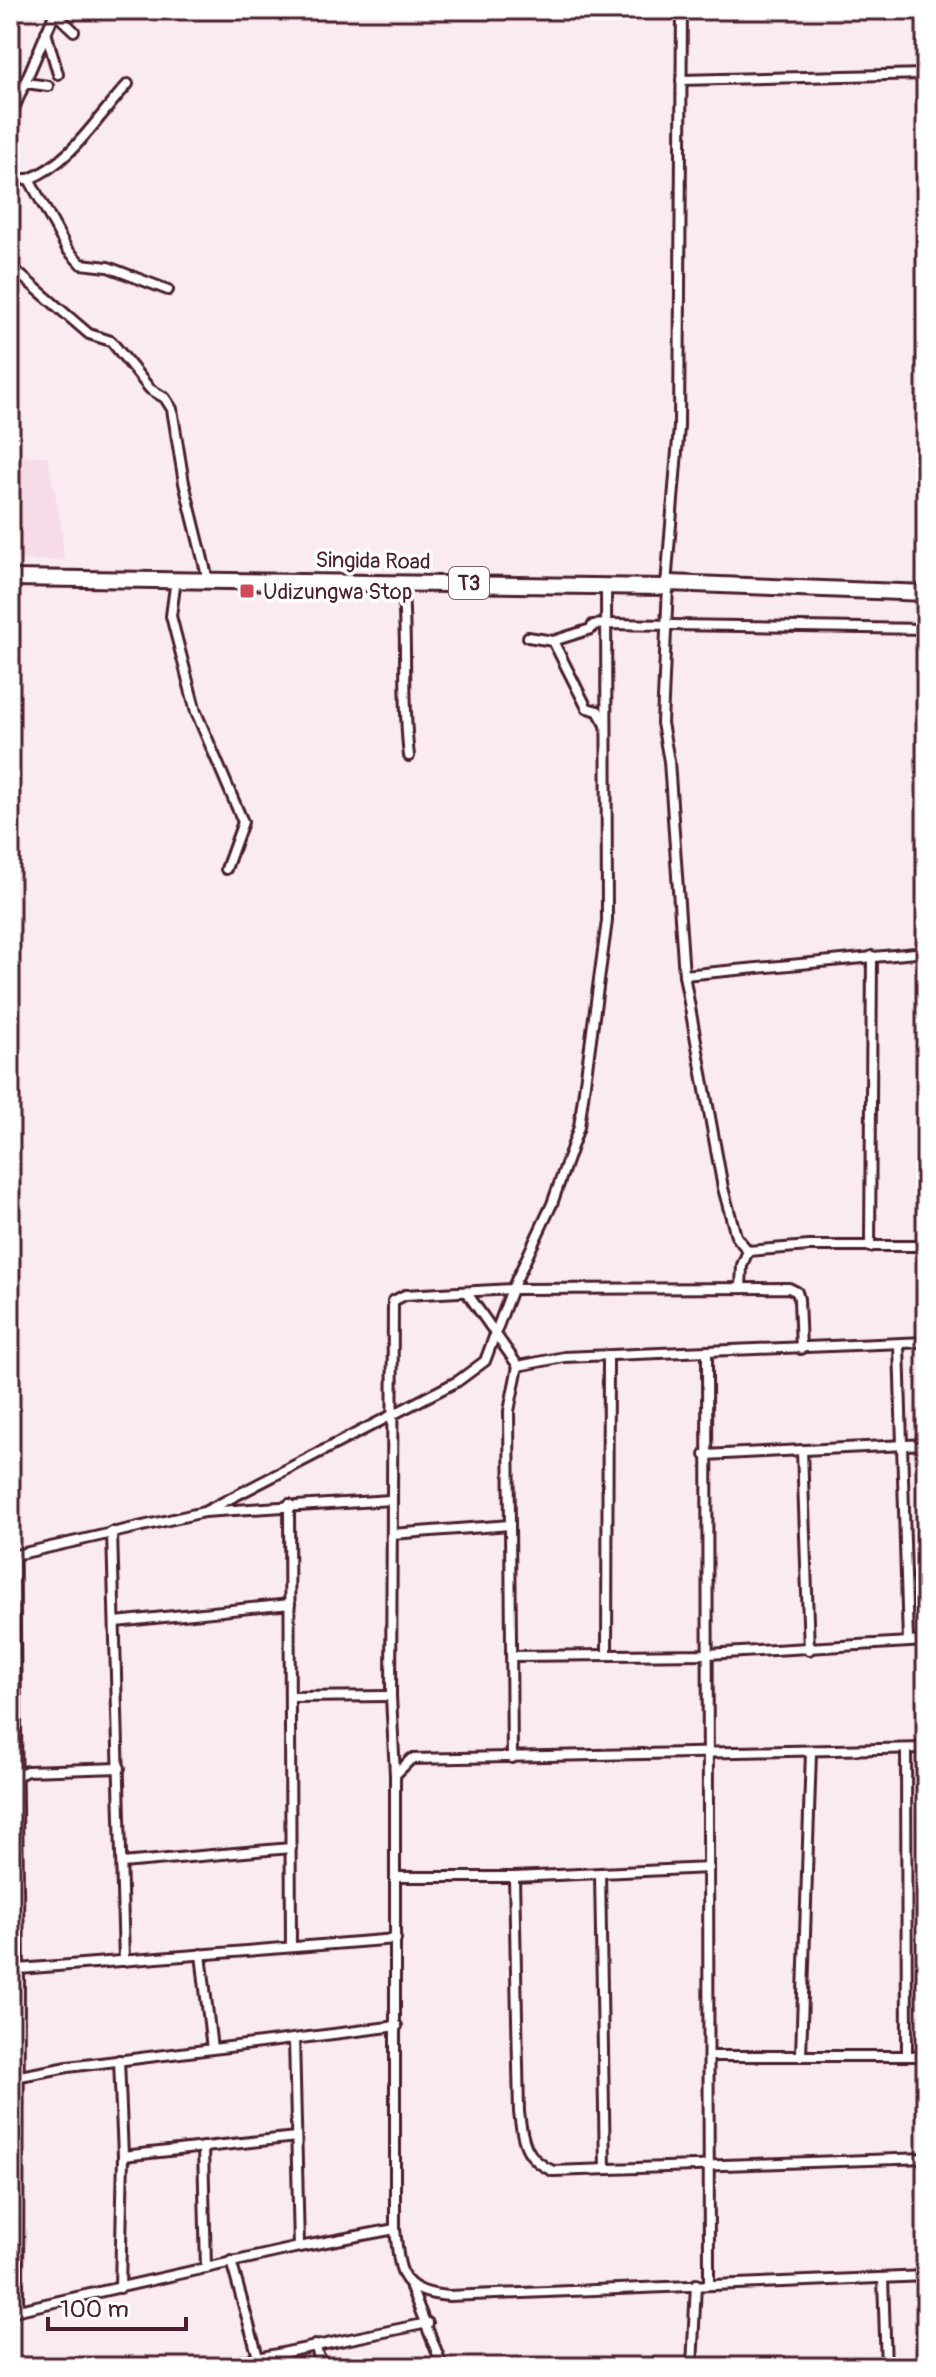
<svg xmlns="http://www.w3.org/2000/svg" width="936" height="2377" viewBox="0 0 936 2377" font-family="Pangolin,sans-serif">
	<rect width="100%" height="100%" fill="#faeaf2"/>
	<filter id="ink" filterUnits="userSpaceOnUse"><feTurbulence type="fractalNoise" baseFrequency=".0125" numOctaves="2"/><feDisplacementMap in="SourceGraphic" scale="16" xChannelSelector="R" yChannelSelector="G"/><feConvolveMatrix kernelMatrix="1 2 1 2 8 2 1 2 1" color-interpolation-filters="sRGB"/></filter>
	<g filter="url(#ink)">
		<polygon fill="#f7dbe9" points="10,456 47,456 61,524 64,560 10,560"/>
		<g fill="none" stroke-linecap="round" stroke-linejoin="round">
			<defs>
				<g id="street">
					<polyline points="53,11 74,31"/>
					<polyline points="46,32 58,74"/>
					<polyline points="681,80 926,74"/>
					<polyline points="26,83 48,86"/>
					<polyline points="10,118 56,10"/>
					<polyline points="10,179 29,179 67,249 81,264 108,267 168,290"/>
					<path d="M29,179C72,162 97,117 128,84"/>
					<polyline points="10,266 89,334 111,341 150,389 165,398 172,409 184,483 208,580"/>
					<polyline points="176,579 171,616 196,712 243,822 226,869"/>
					<path d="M402,582C408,641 402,696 409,756"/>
					<polyline points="666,585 679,427 682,10"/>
					<polyline points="668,585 662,723 669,761 684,975 723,1188 736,1236 748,1251 809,1246 926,1246"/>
					<polyline points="528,637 553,641 587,708 598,711 606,725"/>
					<polyline points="553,641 591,629 593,625 606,624 926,629"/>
					<polyline points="684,975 926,952"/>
					<polyline points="870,1247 872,956"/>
					<polyline points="741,1288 742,1265 748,1251"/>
					<polyline points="467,1293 518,1366"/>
					<polyline points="899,1345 908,1642"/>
					<polyline points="707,1353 709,2284"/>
					<polyline points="802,1450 809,1650"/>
					<polyline points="705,1455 926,1444"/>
					<polyline points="289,1504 291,1946"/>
					<polyline points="204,1512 458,1381 485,1361 512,1289 552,1204 579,1127 607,921 606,584"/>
					<polyline points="112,1532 124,1961"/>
					<polyline points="392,1534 510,1525"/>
					<polyline points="14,1555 19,1969 18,2310"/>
					<polyline points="11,1556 204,1512 391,1500"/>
					<polyline points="116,1622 290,1604"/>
					<polyline points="607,1655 608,1356"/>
					<polyline points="512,1656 708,1654 926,1641"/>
					<polyline points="290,1697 391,1696"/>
					<path d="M926,1748L411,1759L395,1775V2229C400,2273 399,2292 449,2296L926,2276"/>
					<polyline points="906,1749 907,2055"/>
					<polyline points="512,1758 509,1411 518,1366 564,1357 926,1342"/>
					<polyline points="395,1775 391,1696 393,1301 405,1295 512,1289 789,1288 797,1292 799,1299 801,1349"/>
					<polyline points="11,1778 27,1771 120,1768"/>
					<polyline points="122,1863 291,1848"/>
					<polyline points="600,1873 605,2169"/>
					<polyline points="396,1877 514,1877 709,1868"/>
					<path d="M514,1877L519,2112C522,2140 525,2159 553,2171L926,2158"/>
					<polyline points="201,1954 212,2049"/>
					<polyline points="19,1969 396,1939"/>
					<polyline points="294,2039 299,2247"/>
					<polyline points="801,2055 811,1752"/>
					<polyline points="711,2056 926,2056"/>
					<polyline points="119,2060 123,2156 120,2288"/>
					<polyline points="20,2076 68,2067 397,2026"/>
					<polyline points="203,2147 206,2268"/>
					<polyline points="123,2156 296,2137"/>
					<polyline points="231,2261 258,2357"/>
					<polyline points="883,2278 886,2367"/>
					<polyline points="411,2288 443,2367"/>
					<polyline points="10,2312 299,2247 395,2229"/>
					<polyline points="315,2345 322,2367"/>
					<polyline points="214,2367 428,2323"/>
					<polyline points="692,2367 696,2284"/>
				</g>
				<polyline id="highway" points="10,578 666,587 668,583 926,593"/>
			</defs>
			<use href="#street" stroke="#4a1f2b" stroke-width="14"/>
			<use href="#highway" stroke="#4a1f2b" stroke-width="20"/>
			<use href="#street" stroke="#fff" stroke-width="8"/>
			<use href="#highway" stroke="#fff" stroke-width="14"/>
		</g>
	</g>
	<rect fill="#d1495b" stroke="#fff" stroke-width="3" x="239" y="583" width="16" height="16" rx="4"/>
	<g text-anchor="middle" stroke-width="7" stroke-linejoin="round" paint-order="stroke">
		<rect fill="#fff" stroke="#80626b" stroke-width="2" x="449" y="567" width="40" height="32" rx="6"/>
		<g font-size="20" font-weight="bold" fill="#4a1f2b">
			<text x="469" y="590">T3</text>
		</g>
		<g font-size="22" fill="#4a1f2b" stroke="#fff">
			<text transform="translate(373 560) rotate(1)" y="8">Singida Road</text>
		</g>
		<g font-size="22" fill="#4a1f2b" stroke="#fff" text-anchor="start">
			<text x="263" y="599">Udizungwa Stop</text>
		</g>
	</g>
	<rect width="936" height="2377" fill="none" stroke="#fff" stroke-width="40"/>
	<rect x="20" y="20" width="896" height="2337" fill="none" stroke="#4a1f2b" stroke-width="3" filter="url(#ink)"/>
	<path d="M48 2317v12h138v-12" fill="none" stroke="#4a1f2b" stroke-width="4"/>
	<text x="60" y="2317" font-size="24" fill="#4a1f2b" stroke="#ffffff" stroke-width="6" paint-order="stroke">100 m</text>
</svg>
